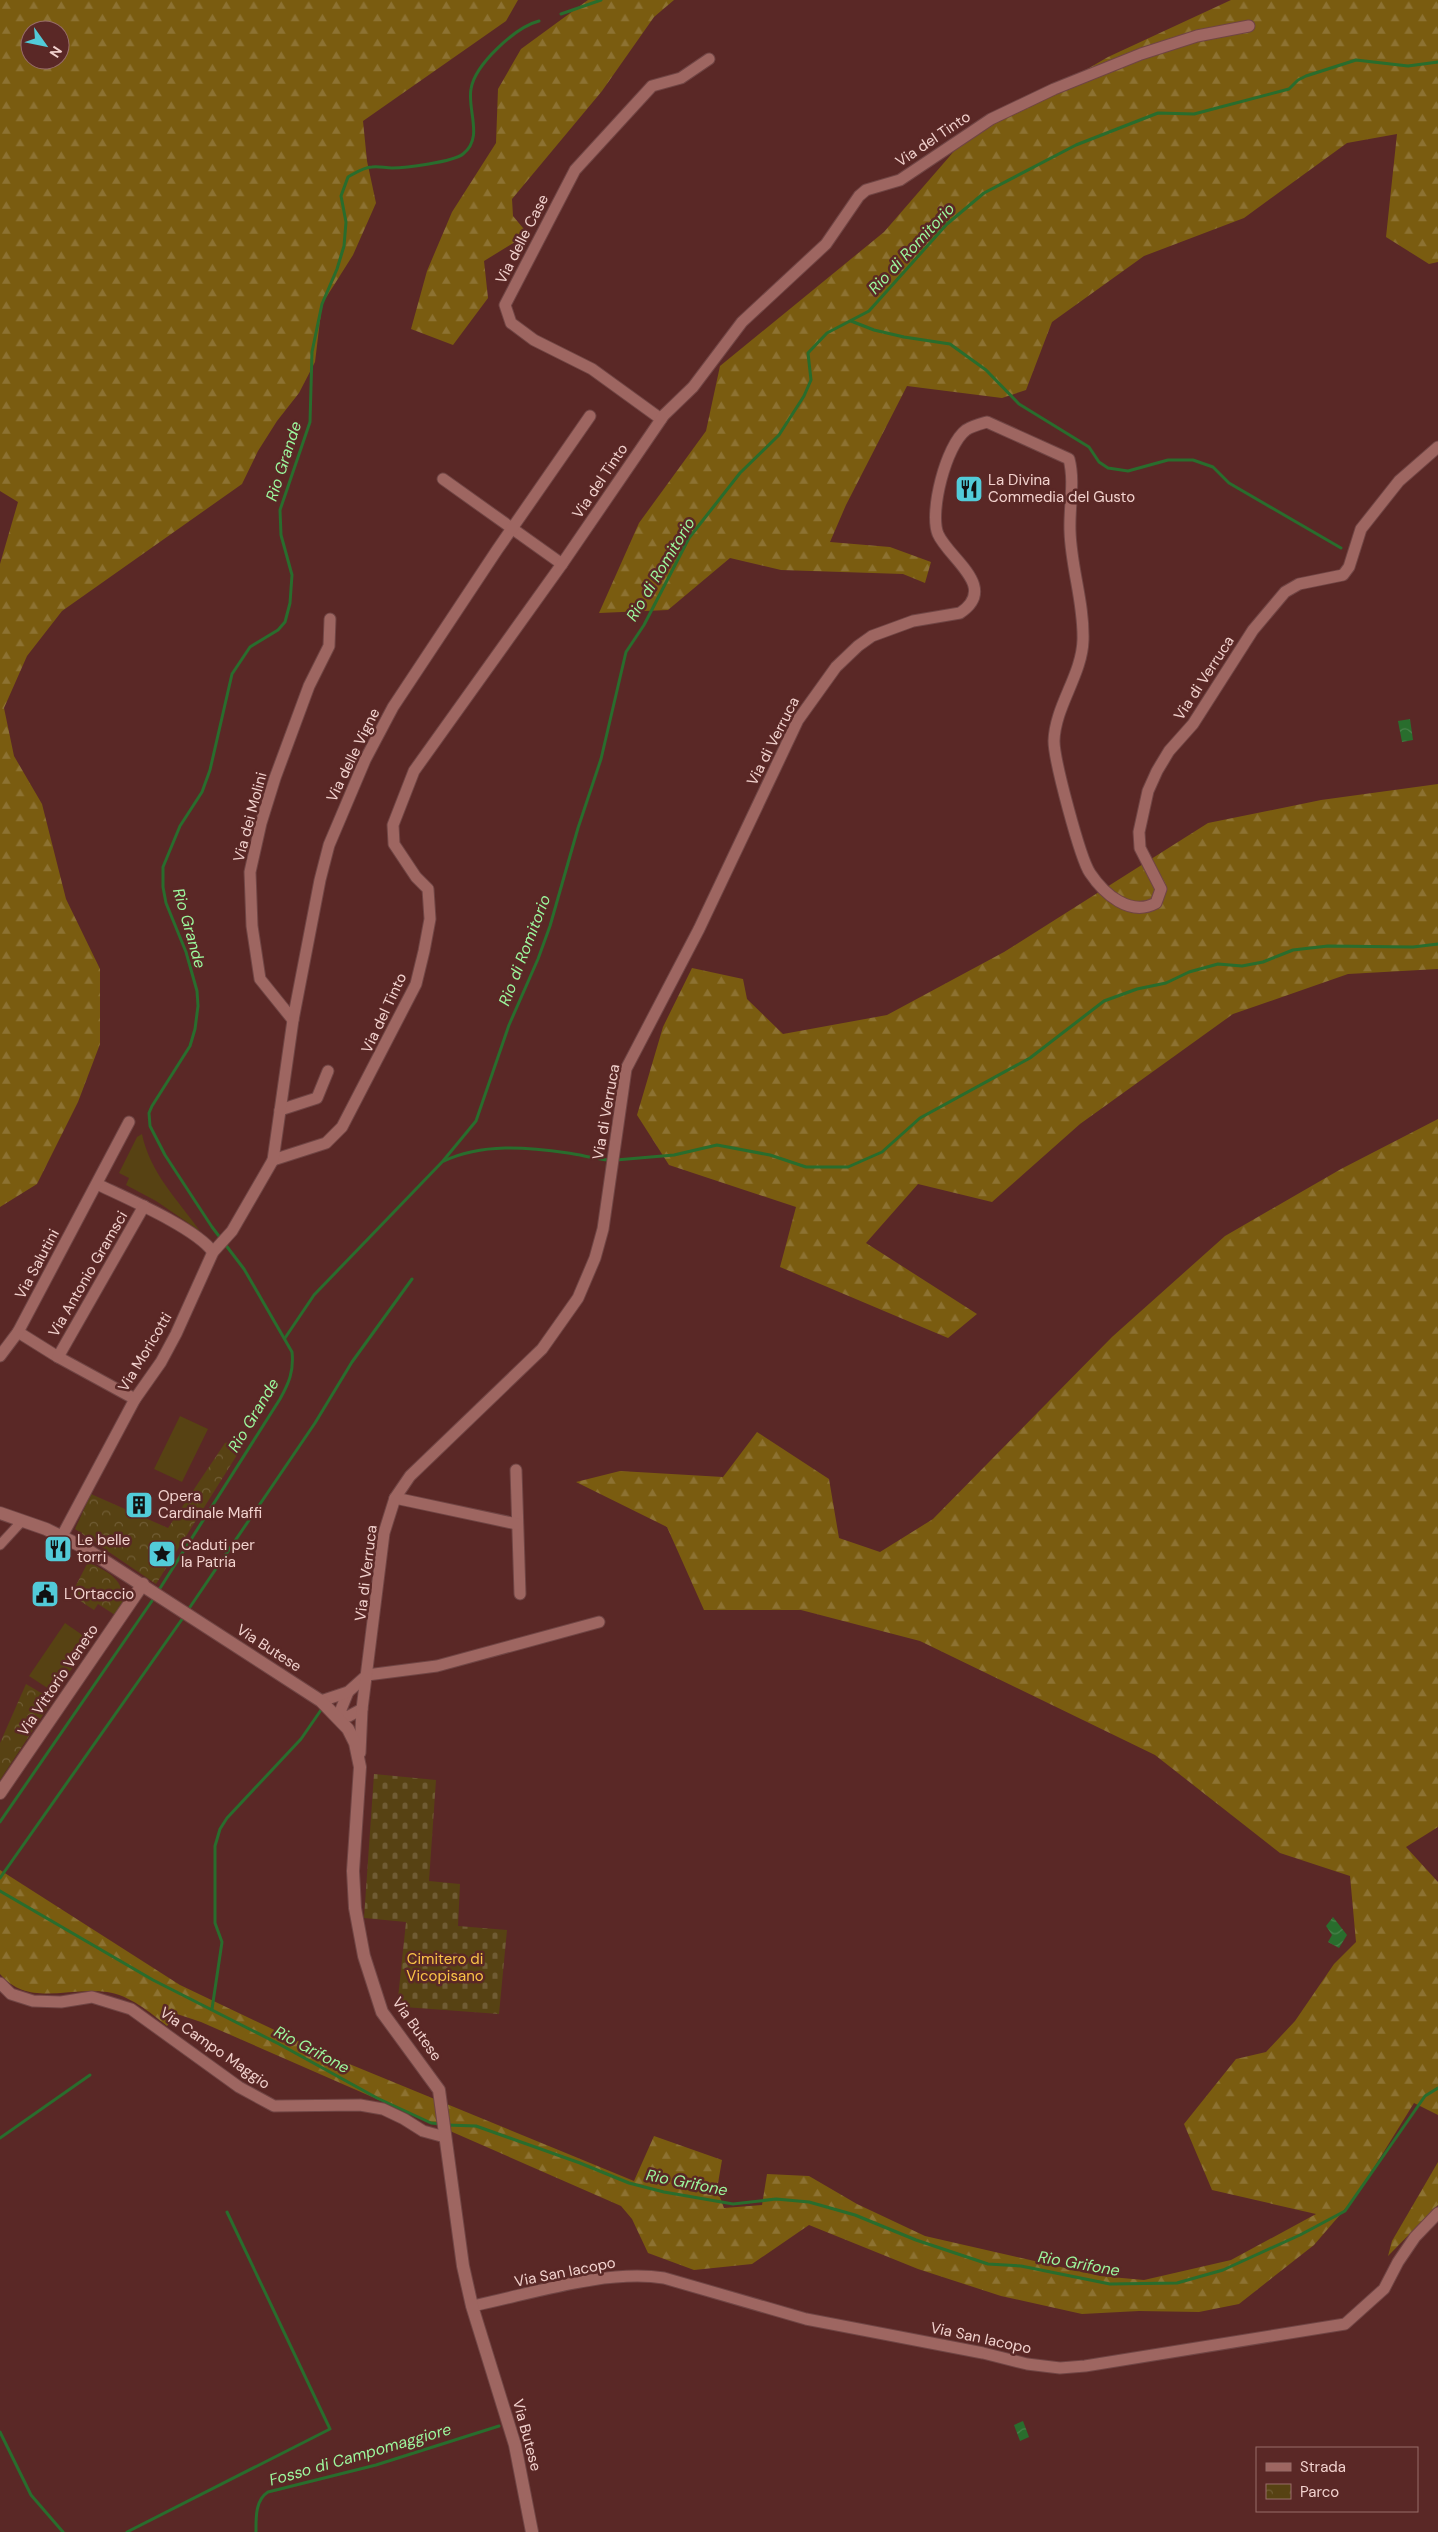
<svg xmlns="http://www.w3.org/2000/svg" width="1438" height="2532" viewBox="0 0 1438 2532" font-family="'DM Sans',sans-serif">
	<defs>
		<pattern id="forest-firs" width="22" height="20" patternUnits="userSpaceOnUse" patternTransform="scale(1.25)"><rect width="22" height="20" fill="#7a5c10"/><path d="M5 1l3.5 6h-7zM16 11l3.5 6h-7z" fill="#8d7232"/></pattern>
		<pattern id="cemetery-stones" width="16" height="16" patternUnits="userSpaceOnUse" patternTransform="scale(1.25)"><rect width="16" height="16" fill="#574213"/><path d="M2 7V4a2 2 0 0 1 4 0v3zM10 15v-3a2 2 0 0 1 4 0v3z" fill="#705c34"/></pattern>
		<pattern id="park-crowns" width="20" height="18" patternUnits="userSpaceOnUse" patternTransform="scale(1.25)"><rect width="20" height="18" fill="#574213"/><path d="M2 6a3 3 0 1 1 6 0M12 15a3 3 0 1 1 6 0" fill="none" stroke="#705c34"/></pattern>
		<pattern id="water-waves" width="16" height="10" patternUnits="userSpaceOnUse" patternTransform="scale(1.25)"><rect width="16" height="10" fill="#296d2d"/><path d="M0 5q4-4 8 0t8 0" fill="none" stroke="#48814a"/></pattern>
	</defs>
	<rect width="100%" height="100%" fill="#5a2826"/>
	<g fill="#574213">
		<path d="M142,1134C150,1173 178,1200 200,1231L156,1201L126,1185L129,1178L119,1173L137,1137Z"/>
		<polygon points="180,1416 208,1429 182,1482 154,1469"/>
		<polygon points="65,1623 91,1641 55,1693 29,1676"/>
	</g>
	<g fill="url(#forest-firs)" fill-rule="evenodd">
		<path d="M0,0H518L506,21L363,121L367,161L376,203L353,255L322,304L315,362L299,393L277,421L258,451L242,484L62,611L27,656L4,708L14,756L42,804L66,899L100,969V1044L78,1102L37,1184L0,1207V564L18,502L0,491ZM30,30H60V60H30Z"/>
		<polygon points="588,0 674,0 654,17 602,91 512,199 513,216 528,234 484,261 488,298 453,345 411,329 427,271 452,212 496,143 498,89 521,49"/>
		<polygon points="1231,0 1438,0 1438,262 1429,264 1386,237 1397,134 1347,143 1244,218 1144,256 1052,322 1026,390 1002,398 907,386 846,505 830,542 890,547 931,562 925,583 903,574 781,570 730,558 668,610 599,613 639,523 706,431 720,366 884,232 962,142 1108,57"/>
		<polygon points="1438,784 1438,969 1348,974 1233,1014 1080,1124 992,1202 918,1184 866,1243 977,1314 948,1338 780,1267 796,1207 669,1165 637,1115 663,1027 692,968 743,979 747,999 783,1034 887,1015 1004,952 1208,823 1321,800"/>
		<path d="M1438,1119V1827L1406,1847L1438,1882V2115L1414,2103L1357,2195L1314,2245L1239,2304L1199,2312L1139,2311L1082,2314L1001,2296L918,2269L809,2225L752,2264L694,2270L648,2253L632,2219L621,2206L201,2022L177,2014L167,2026C150,2012 129,1995 107,1992C69,1986 29,2008 0,1974V1870L180,1985L325,2054L634,2181L654,2136L722,2160L717,2189L724,2208L762,2205L767,2174L809,2176L857,2204L925,2236L1100,2276L1144,2280L1231,2260L1316,2214L1212,2190L1184,2124L1236,2059L1266,2052L1295,2021L1334,1964L1356,1942L1350,1876L1280,1853L1155,1755L920,1641L801,1610H704L667,1527L576,1482L620,1471L723,1477L757,1432L829,1479L839,1538L880,1552L933,1519L1112,1337L1225,1236L1341,1169Z"/>
		<polygon points="1438,2162 1438,2205 1388,2256 1392,2241"/>
	</g>
	<polygon fill="url(#cemetery-stones)" points="374,1774 436,1780 429,1881 460,1884 458,1926 507,1930 499,2014 404,2007 398,1998 406,1922 364,1918"/>
	<g fill="url(#park-crowns)">
		<polygon points="230,1442 242,1447 156,1584 75,1529 91,1494 168,1528 225,1443"/>
		<path d="M88,1562C106,1571 122,1577 124,1600L115,1615L98,1604L94,1610L71,1595Z"/>
		<polygon points="26,1684 53,1700 0,1780 0,1743"/>
	</g>
	<g fill="url(#water-waves)">
		<polygon points="1410,719 1413,740 1402,742 1398,721"/>
		<polygon points="1333,1917 1347,1935 1339,1948 1328,1942 1332,1935 1326,1926"/>
		<polygon points="1023,2421 1029,2437 1020,2441 1014,2425"/>
	</g>
	<g fill="none" stroke-linecap="round" stroke-linejoin="round">
		<g stroke="#296d2d" stroke-width="3">
			<polyline points="561,14 601,0"/>
			<polyline points="851,321 874,330 904,337 950,344 986,370 1019,404 1089,447 1099,462 1108,468 1128,471 1168,460 1193,460 1213,467 1229,483 1341,548"/>
			<polyline points="616,1160 674,1155 717,1145 770,1155 806,1167 848,1167 882,1152 920,1118 1030,1058 1104,1001 1137,989 1166,983 1189,972 1218,964 1242,966 1263,962 1293,950 1328,946 1413,947 1438,944"/>
			<path d="M444,1161C482,1143 527,1147 568,1153C582,1155 596,1159 609,1160"/>
			<polyline points="285,1338 314,1295 443,1161 476,1121 509,1025 538,959 550,926 578,828 601,759 626,652 644,625 689,538 740,473 779,435 804,396 811,380 808,353 827,333 869,311 947,224 984,193 1076,145 1158,113 1194,114 1289,89 1298,80 1306,76 1356,60 1408,66 1438,62"/>
			<path d="M157,1593L280,1399C289,1383 294,1371 292,1352L244,1269L212,1227L165,1155L150,1126L149,1113L152,1106L190,1046L195,1029L198,1006L197,991L186,952L166,903L163,887V867L180,826L202,792L210,770L232,674L250,647L278,630L285,622L290,603L292,575L281,535L280,510L310,422L312,352L322,304L337,269L344,246L346,222L341,196L348,177C355,173 364,167 372,167C379,166 385,168 392,168C405,168 453,162 463,154C484,138 467,110 471,89C475,64 516,27 539,21"/>
			<polyline points="188,1610 315,1423 352,1362 412,1279"/>
			<polyline points="0,1822 154,1598"/>
			<polyline points="0,1878 185,1615"/>
			<polyline points="0,1891 153,1980 279,2044 377,2098 431,2123 441,2124"/>
			<polyline points="212,2009 222,1942 215,1923 215,1846 220,1829 227,1818 301,1739 321,1710"/>
			<polyline points="447,2125 476,2126 580,2163 629,2183 664,2192 733,2204 776,2199 809,2202 855,2215 916,2240 988,2264 1021,2266 1110,2284 1177,2283 1223,2270 1300,2235 1345,2211 1425,2096 1438,2088"/>
			<polyline points="0,2138 90,2075"/>
			<polyline points="0,2432 31,2495 63,2532"/>
			<polyline points="127,2532 330,2429 227,2212"/>
			<path d="M256,2532C256,2519 255,2500 268,2492L376,2465L499,2426"/>
		</g>
		<defs>
			<polyline id="pedestrian" points="0,1545 22,1521"/>
			<g id="minor">
				<polyline points="661,419 592,369 534,340 511,323 505,305 575,170 652,86 681,78 709,59"/>
				<polyline points="443,479 562,564"/>
				<polyline points="293,1020 260,979 252,926 250,872 261,823 275,778 309,686 329,646 330,619"/>
				<polyline points="280,1110 317,1098 328,1071"/>
				<polyline points="273,1160 326,1143 342,1127 416,984 424,951 430,919 428,889 416,877 394,844 393,825 414,771 562,564 664,415 693,387 742,322 826,244 859,196 866,190 900,180 991,119 1054,89 1141,54 1197,36 1249,26"/>
				<path d="M97,1184C126,1198 196,1228 213,1252"/>
				<polyline points="18,1332 58,1357 135,1399"/>
				<polyline points="0,1356 18,1332 129,1122"/>
				<polyline points="58,1357 144,1206"/>
				<polyline points="516,1470 520,1594"/>
				<polyline points="395,1498 517,1524"/>
				<polyline points="62,1536 135,1399 161,1362 176,1334 213,1252 232,1231 273,1160 293,1020 320,880 329,845 365,760 393,707 497,550 590,416"/>
				<polyline points="367,1675 437,1666 599,1622"/>
				<polyline points="348,1692 338,1717 349,1716 362,1709"/>
				<polyline points="321,1701 348,1692 367,1675"/>
				<path d="M360,1753L362,1709L384,1533L395,1498L410,1476L542,1349L578,1298L595,1258L603,1229L626,1069L699,929L798,720L836,667L858,646L872,636L913,621L960,613C999,587 949,559 938,534C929,512 946,445 966,430C972,426 980,424 987,422L1069,459C1075,482 1069,507 1070,531C1071,568 1084,602 1083,640C1082,675 1055,706 1054,741C1054,760 1080,858 1090,873C1104,894 1130,917 1156,903L1161,889L1140,848L1139,832L1148,791L1157,771L1169,751L1193,724L1253,630L1285,592L1299,584L1343,575L1349,567L1361,529L1399,481L1438,447"/>
				<polyline points="0,1983 11,1994 33,2001 61,2002 92,1997 131,2009 239,2087 274,2106 360,2105 383,2109 404,2119 423,2131 445,2137"/>
				<path d="M472,2306C531,2294 605,2269 664,2278L806,2319L983,2353L1027,2364L1060,2368L1085,2366L1345,2324L1384,2289L1398,2262L1415,2237L1438,2213"/>
			</g>
			<g id="tertiary">
				<polyline points="0,1513 46,1529 83,1547 321,1701 348,1729 355,1743 360,1767 353,1871 355,1908 364,1956 382,2012 439,2090 463,2266 472,2306 515,2445 532,2532"/>
				<polyline points="0,1793 143,1584"/>
			</g>
		</defs>
		<use href="#pedestrian" stroke="#704544" stroke-width="11"/>
		<use href="#minor" stroke="#704544" stroke-width="13"/>
		<use href="#tertiary" stroke="#704544" stroke-width="14"/>
		<use href="#pedestrian" stroke="#9e6661" stroke-width="9"/>
		<use href="#minor" stroke="#9e6661" stroke-width="11"/>
		<use href="#tertiary" stroke="#9e6661" stroke-width="12"/>
	</g>
	<defs>
		<symbol id="restaurant-square" viewBox="-11 -11 22 22"><rect x="-9" y="-9" width="18" height="18" rx="4" fill="#52cbd8" stroke="#5a2826"/><path d="M-5-6h1v4h1v-4h1v4h1v-4h1v5L-1.5 .5V6h-2V.5L-5-1ZM5-6V6H3V1.5H1.5Q1.5-4 5-6Z" fill="#111"/></symbol>
		<symbol id="building-square" viewBox="-11 -11 22 22"><rect x="-9" y="-9" width="18" height="18" rx="4" fill="#52cbd8" stroke="#5a2826"/><path d="M-4-6H4V6H1V3H-1V6H-4ZM-2.5-4.3h1.7v1.8h-1.7ZM.8-4.3h1.7v1.8H.8ZM-2.5-1h1.7V.8h-1.7ZM.8-1h1.7V.8H.8Z" fill="#111"/></symbol>
		<symbol id="sight-square" viewBox="-11 -11 22 22"><rect x="-9" y="-9" width="18" height="18" rx="4" fill="#52cbd8" stroke="#5a2826"/><path d="M0-6L1.8-2.2L6-1.7L2.9 1.2L3.7 5.4L0 3.3L-3.7 5.4L-2.9 1.2L-6-1.7L-1.8-2.2Z" fill="#111"/></symbol>
		<symbol id="civic-square" viewBox="-11 -11 22 22"><rect x="-9" y="-9" width="18" height="18" rx="4" fill="#52cbd8" stroke="#5a2826"/><path d="M-.6-6.5H3V-4.5H.6V-3L4-1V1h2V6H-6V1h2V-1L-.6-3ZM-1.2 2.5V6h2.4V2.5Z" fill="#111"/></symbol>
	</defs>
	<g fill-rule="evenodd">
		<use href="#restaurant-square" x="953" y="473" width="32" height="32"/>
		<use href="#building-square" x="123" y="1489" width="32" height="32"/>
		<use href="#restaurant-square" x="42" y="1533" width="32" height="32"/>
		<use href="#sight-square" x="146" y="1538" width="32" height="32"/>
		<use href="#civic-square" x="29" y="1578" width="32" height="32"/>
	</g>
	<g text-anchor="middle" stroke-width="5" stroke-linejoin="round" paint-order="stroke">
		<g font-size="15" fill="#f2d2ce" stroke="#5a2826">
			<text transform="translate(933 139) rotate(-34)" y="5">Via del Tinto</text>
			<text transform="translate(522 239) rotate(-63)" y="5">Via delle Case</text>
			<text transform="translate(600 481) rotate(-56)" y="5">Via del Tinto</text>
			<text transform="translate(1204 678) rotate(-57)" y="5">Via di Verruca</text>
			<text transform="translate(773 741) rotate(-63)" y="5">Via di Verruca</text>
			<text transform="translate(353 755) rotate(-64)" y="5">Via delle Vigne</text>
			<text transform="translate(250 817) rotate(-75)" y="5">Via dei Molini</text>
			<text transform="translate(384 1013) rotate(-65)" y="5">Via del Tinto</text>
			<text transform="translate(606 1112) rotate(-80)" y="5">Via di Verruca</text>
			<text transform="translate(37 1264) rotate(-62)" y="5">Via Salutini</text>
			<text transform="translate(88 1274) rotate(-60)" y="5">Via Antonio Gramsci</text>
			<text transform="translate(145 1352) rotate(-59)" y="5">Via Moricotti</text>
			<text transform="translate(366 1573) rotate(-83)" y="5">Via di Verruca</text>
			<text transform="translate(269 1648) rotate(33)" y="5">Via Butese</text>
			<text transform="translate(58 1680) rotate(-56)" y="5">Via Vittorio Veneto</text>
			<text transform="translate(417 2029) rotate(55)" y="5">Via Butese</text>
			<text transform="translate(215 2048) rotate(35)" y="5">Via Campo Maggio</text>
			<text transform="translate(565 2272) rotate(-11)" y="5">Via San Iacopo</text>
			<text transform="translate(981 2338) rotate(12)" y="5">Via San Iacopo</text>
			<text transform="translate(527 2435) rotate(75)" y="5">Via Butese</text>
		</g>
		<g font-size="15" fill="#f2d2ce" stroke="#5a2826" text-anchor="start">
			<text x="988" y="485">La Divina<tspan x="988" dy="17">Commedia del Gusto</tspan></text>
			<text x="158" y="1501">Opera<tspan x="158" dy="17">Cardinale Maffi</tspan></text>
			<text x="77" y="1545">Le belle<tspan x="77" dy="17">torri</tspan></text>
			<text x="181" y="1550">Caduti per<tspan x="181" dy="17">la Patria</tspan></text>
			<text x="64" y="1599">L'Ortaccio</text>
		</g>
		<g font-size="15" fill="#f9c347" stroke="#5a2826">
			<text x="445" y="1964">Cimitero di<tspan x="445" dy="17">Vicopisano</tspan></text>
		</g>
		<g font-size="16" font-style="italic" fill="#9cf79d" stroke="#5a2826">
			<text transform="translate(911 248) rotate(-47)" y="6">Rio di Romitorio</text>
			<text transform="translate(283 461) rotate(-72)" y="6">Rio Grande</text>
			<text transform="translate(660 569) rotate(-59)" y="6">Rio di Romitorio</text>
			<text transform="translate(190 928) rotate(74)" y="6">Rio Grande</text>
			<text transform="translate(524 950) rotate(-69)" y="6">Rio di Romitorio</text>
			<text transform="translate(253 1415) rotate(-59)" y="6">Rio Grande</text>
			<text transform="translate(312 2049) rotate(28)" y="6">Rio Grifone</text>
			<text transform="translate(687 2182) rotate(11)" y="6">Rio Grifone</text>
			<text transform="translate(1079 2263) rotate(10)" y="6">Rio Grifone</text>
			<text transform="translate(360 2454) rotate(-16)" y="6">Fosso di Campomaggiore</text>
		</g>
	</g>
	<rect x="1256" y="2447" width="162" height="65" fill="#5a2826" stroke="#976c69"/>
	<rect x="1266" y="2463" width="25" height="8" fill="#9e6661" stroke="#976c69"/>
	<text x="1300" y="2472" font-size="15" fill="#f2d2ce">Strada</text>
	<rect x="1266" y="2484" width="25" height="15" fill="url(#park-crowns)" stroke="#976c69"/>
	<text x="1300" y="2497" font-size="15" fill="#f2d2ce">Parco</text>
	<g transform="translate(45 45) rotate(123)"><circle r="24" fill="#5a2826" stroke="#976c69"/>
	<path d="M0-4L9 19L0 12L-9 19Z" fill="#52cbd8"/>
	<text y="-8" font-size="14" font-weight="bold" text-anchor="middle" fill="#f2d2ce">N</text>
	</g>
</svg>
